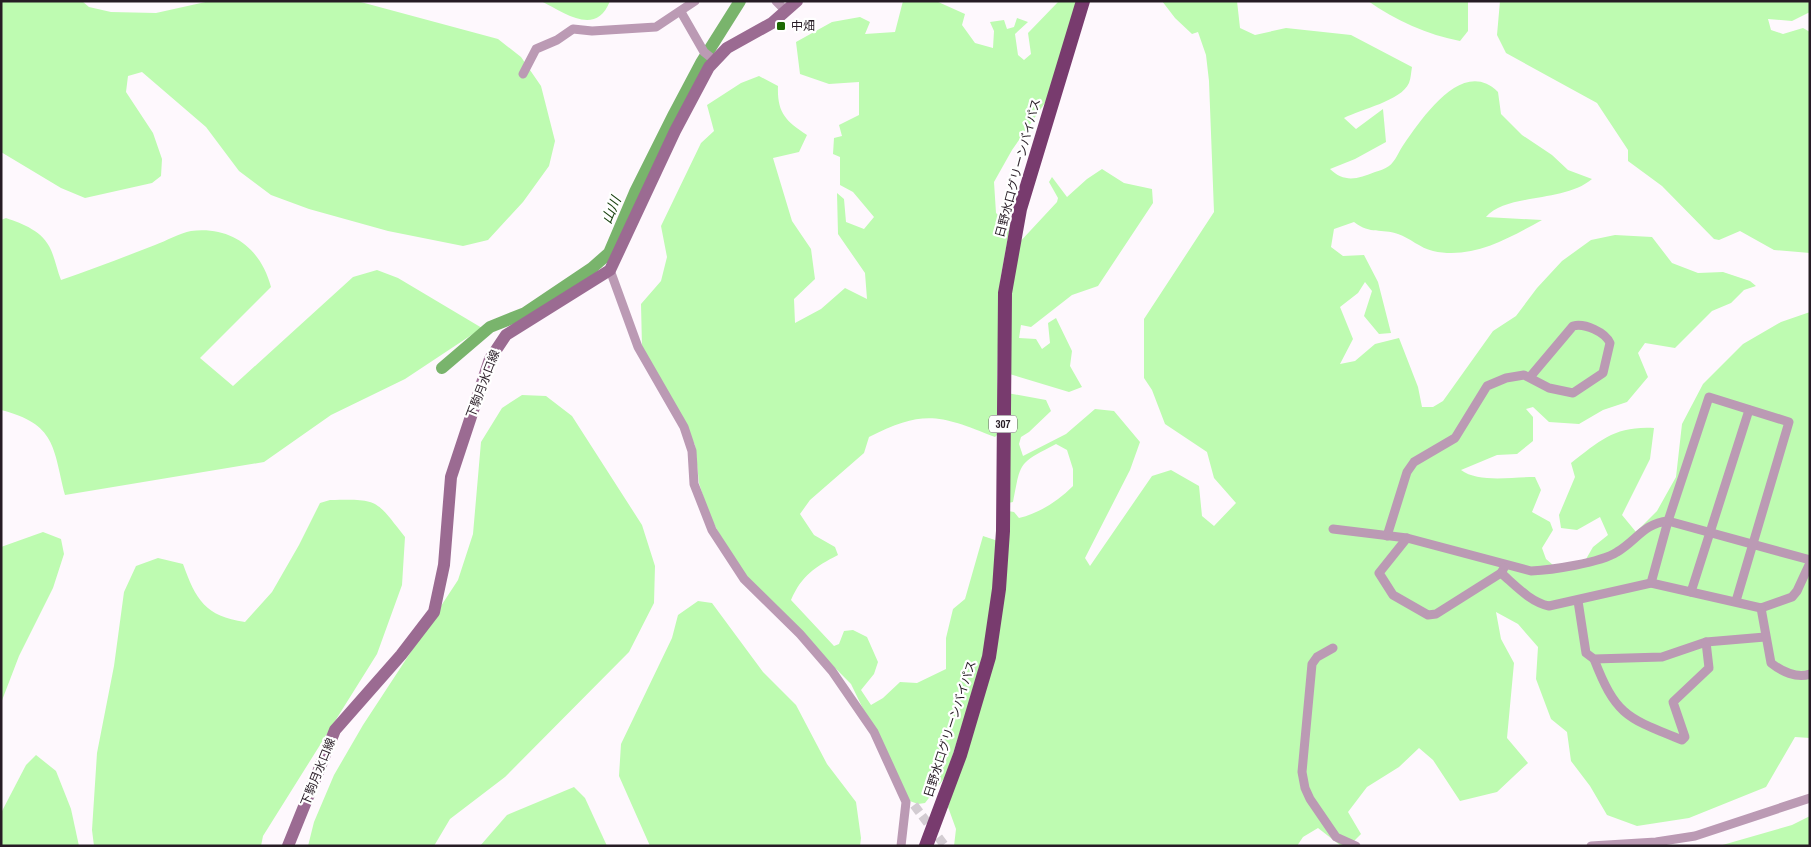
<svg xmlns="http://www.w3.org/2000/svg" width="1811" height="847" viewBox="0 0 1811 847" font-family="'Archivo Narrow','Noto Sans JP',sans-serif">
	<rect width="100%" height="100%" fill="#fef8fd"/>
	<g fill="#befbb1">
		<polygon points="1,1 82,1 89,7 111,12 156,13 210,1 357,1 498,39 521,57 541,86 555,141 549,166 523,202 488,240 463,246 388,231 309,209 271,195 239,171 206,127 142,72 128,76 126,92 153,133 162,159 161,176 152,183 85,198 61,188 1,152"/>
		<path d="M541,1H610C596,37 565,13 541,1Z"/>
		<path d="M903,1H936L965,14L962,25L975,43L993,48L994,31L990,22L1004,20L1007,29L1014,27L1017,18L1028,22L1015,34L1018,55L1024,60L1031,54L1028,33L1059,1H1077L1047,100L1012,150L994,182L996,213L1010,226L1000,281L997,378L999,433L995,437C940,415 924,409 869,437L864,453L810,500L800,514L814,535L835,547L838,555C815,567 802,575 791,600L834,646L839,644L844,631L853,630L867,637L878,662L874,674L861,690L871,705L883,698L900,682L917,683L946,669V638L953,609L965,599L983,536L998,541L993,604L982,662L946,776L925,803L918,804L907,800L851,684L741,573L709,515L699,483L695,445L642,347L641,304L661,281L667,257L661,226L701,143L714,131L707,105L741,83L759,76L778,86C777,112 785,121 807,135L799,152L773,158L792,221L811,249L815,279L794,299L795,323L821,309L845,288L867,299L865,273L838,234L837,193L844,199L846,222L864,229L874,217L853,192L840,185V157L833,154L834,138L842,136L839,125L859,115V82L829,84L800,74L796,42L832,22L860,17L870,22L865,34L895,32Z"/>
		<path d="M1162,1H1237L1240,28L1255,35L1286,28L1351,35L1412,67C1411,72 1411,78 1409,83C1401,101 1361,109 1344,118L1356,129L1383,109L1386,142L1355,159L1330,169C1344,183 1358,179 1375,172C1379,171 1385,169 1389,166C1395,162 1399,151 1404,144C1423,117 1463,57 1498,92L1501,114L1522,135L1552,155L1568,170L1592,179C1564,203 1506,193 1486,217L1542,220C1509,238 1472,260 1433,251C1420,248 1410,238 1398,234C1381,228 1371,235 1354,222L1334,229L1331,247L1343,256L1364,255L1378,282L1391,333L1379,334L1364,316L1372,291L1365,282L1358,293L1340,307L1353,339L1340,364L1355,361L1375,344L1399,338L1418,387L1422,407H1433L1443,401L1493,331L1516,316L1537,288L1562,261L1591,240L1615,235L1652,237L1672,263L1698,273L1723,272L1750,281L1756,286L1744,290L1731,303L1712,311L1675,348L1645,343L1638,353L1648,377L1627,402L1603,410L1579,424L1549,422L1533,407L1526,409L1533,417V441L1517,454L1497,455L1461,470C1478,483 1512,477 1535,477L1541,490L1532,512L1550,522L1553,530L1542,548L1546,559L1560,571L1582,566L1593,547L1608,535L1600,517L1577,530L1561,528L1559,515L1575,477L1571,463C1601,440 1615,426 1654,428L1650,459L1622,515L1636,532L1657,511L1676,477L1682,424L1703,384L1743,344L1781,322L1810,312V738L1795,737L1766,787L1689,818L1637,826L1607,815L1590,786L1571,761L1567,732L1551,719L1536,679L1538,647L1518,624L1496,612L1501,639L1514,663L1507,738L1528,763L1497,792L1460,801L1433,760L1419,748L1399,767L1367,787L1348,812L1361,834L1349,846H1341L1318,828L1303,837L1297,846H954L956,829L948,807L986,684L1008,511L1014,512L1019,518C1040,513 1058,501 1073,486V469L1067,450L1056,444C1018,464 1021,461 1013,502L1008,503L1007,393L1046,400L1051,411L1029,432L1021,437L1019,444L1023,456L1066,434L1095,409L1114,411L1140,442L1130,470L1085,558L1090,566L1152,476L1171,470L1199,486L1202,516L1214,526L1236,503L1214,478L1207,452L1165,424L1152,390L1144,378V319L1214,212L1209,81L1206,55L1198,32L1192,34L1175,18Z"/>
		<path d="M1368,1H1468V31L1460,41C1428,35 1395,20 1368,1Z"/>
		<polygon points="1500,1 1810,1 1810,12 1792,21 1768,19 1771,30 1783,34 1803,28 1810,32 1810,253 1774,250 1740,231 1719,240 1714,239 1662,186 1628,161 1628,150 1597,103 1506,53 1497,35"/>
		<polygon points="1102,169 1124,183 1152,189 1153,203 1098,286 1072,295 1031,327 1021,325 1019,338 1036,339 1042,349 1050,343 1048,323 1056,318 1072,351 1070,366 1082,387 1069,392 1006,373 1011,283 1017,245 1057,202 1058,198 1049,182 1052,177 1067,197 1087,179"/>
		<path d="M6,218C23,224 43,231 51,250C55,259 57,270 61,280C93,269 124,257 155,245C166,241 180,233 191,231C232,226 261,249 271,287L200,358L233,386L353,277L377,270L398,278L482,328L405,379L331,415L264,462L65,495C53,447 56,424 1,410V220Z"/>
		<polygon points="522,395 546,396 572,416 642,525 655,566 654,603 629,652 505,777 450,819 434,846 308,846 314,822 334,775 363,725 458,580 473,534 481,442 502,408"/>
		<path d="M330,500C379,499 375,499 405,537L402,585L377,654L263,836L261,846H94L92,830L97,753L114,666L124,592L136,566L158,558L183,564C196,600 205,616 245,622L272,592L299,545L320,503Z"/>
		<polygon points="43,532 61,539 64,554 53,588 19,656 1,703 1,547"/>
		<polygon points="698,601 712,603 763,672 796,705 827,764 856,802 861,838 860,846 650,846 619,776 621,744 672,638 678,615"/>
		<polygon points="36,755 56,771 71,809 79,846 1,846 1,813 26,765"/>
		<polygon points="574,787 585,798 607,846 480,846 507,815"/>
		<polygon points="1810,816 1810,846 1719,846 1792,825"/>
	</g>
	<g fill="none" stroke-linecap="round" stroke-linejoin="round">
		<polyline stroke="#79b46c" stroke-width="12" points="442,368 490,327 525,313 592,268 609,253 635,192 674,114 701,63 740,1"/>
		<polyline stroke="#d3ccd2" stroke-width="9" stroke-dasharray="9 4.5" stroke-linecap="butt" points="914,805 945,846"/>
		<g stroke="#bb9ab4" stroke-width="9">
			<polyline points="776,1 786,11"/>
			<polyline points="681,12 704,52 714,60"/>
			<polyline points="523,74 536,49 557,40 573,29 592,31 656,27 695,1"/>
			<polyline points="610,270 638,347 684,427 692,451 694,484 712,530 744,579 800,634 832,671 874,732 906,802 901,846"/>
			<path d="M1333,529L1407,538L1531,571C1551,570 1600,563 1617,552C1636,541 1644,523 1668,521L1810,560"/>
			<path d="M1387,536L1407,472L1414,462L1455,438L1487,386L1506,378L1524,375L1549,388L1573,393L1603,373L1610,343C1605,332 1585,323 1573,326L1530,377"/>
			<polyline points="1407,538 1379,573 1393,595 1428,615 1436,614 1501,573 1504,568"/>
			<path d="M1501,573C1515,585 1530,602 1549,606L1651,583L1761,608L1792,597L1797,591L1810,563"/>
			<polyline points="1651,583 1668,521 1709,397 1789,422 1736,601"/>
			<polyline points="1691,592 1749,410"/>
			<polyline points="1578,601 1586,653 1594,659 1662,657 1706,642 1765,637"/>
			<path d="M1761,608L1771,663C1781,671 1797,679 1810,674"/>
			<polyline points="1333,648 1317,657 1312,664 1302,772 1305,788 1310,799 1336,837 1356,846"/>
			<path d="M1594,659C1616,716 1627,718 1682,740L1685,737L1673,702L1709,668L1706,642"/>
			<polyline points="1591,846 1656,842 1695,836 1810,798"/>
		</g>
		<polyline stroke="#9b6b92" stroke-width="12" points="288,846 335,730 401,655 434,612 444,565 451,477 490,359 506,335 610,270 675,131 709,67 727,48 772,23 797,1"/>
		<polyline stroke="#783b6e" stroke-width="14" points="926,846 960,755 989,657 999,589 1003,531 1005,293 1020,209 1083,1"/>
	</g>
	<rect fill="#1d6803" stroke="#fff" stroke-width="2" x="776" y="21" width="10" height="10" rx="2.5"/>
	<g text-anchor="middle" stroke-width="4.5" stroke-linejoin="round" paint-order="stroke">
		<rect fill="#fff" stroke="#686066" stroke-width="1" x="989" y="415.5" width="28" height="17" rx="4"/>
		<g font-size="11" font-weight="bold" fill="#271c25">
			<text x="1003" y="428">307</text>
		</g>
		<g font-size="12" fill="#271c25" stroke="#fff" text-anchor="start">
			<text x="791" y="30">中畑</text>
		</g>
		<g font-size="12" fill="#271c25" stroke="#fff">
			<text transform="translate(1018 168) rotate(-75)" y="4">日野水口グリーンバイパス</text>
			<text transform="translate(483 384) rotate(-69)" y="4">下駒月水口線</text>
			<text transform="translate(950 729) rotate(-72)" y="4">日野水口グリーンバイパス</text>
			<text transform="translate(318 772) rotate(-68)" y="4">下駒月水口線</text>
		</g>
		<g font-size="14" font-style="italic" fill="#1b4211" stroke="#fff">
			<text transform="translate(611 210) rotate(-67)" y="5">山川</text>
		</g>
	</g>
	<rect width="1811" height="847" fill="none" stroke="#271c25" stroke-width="5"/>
</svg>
